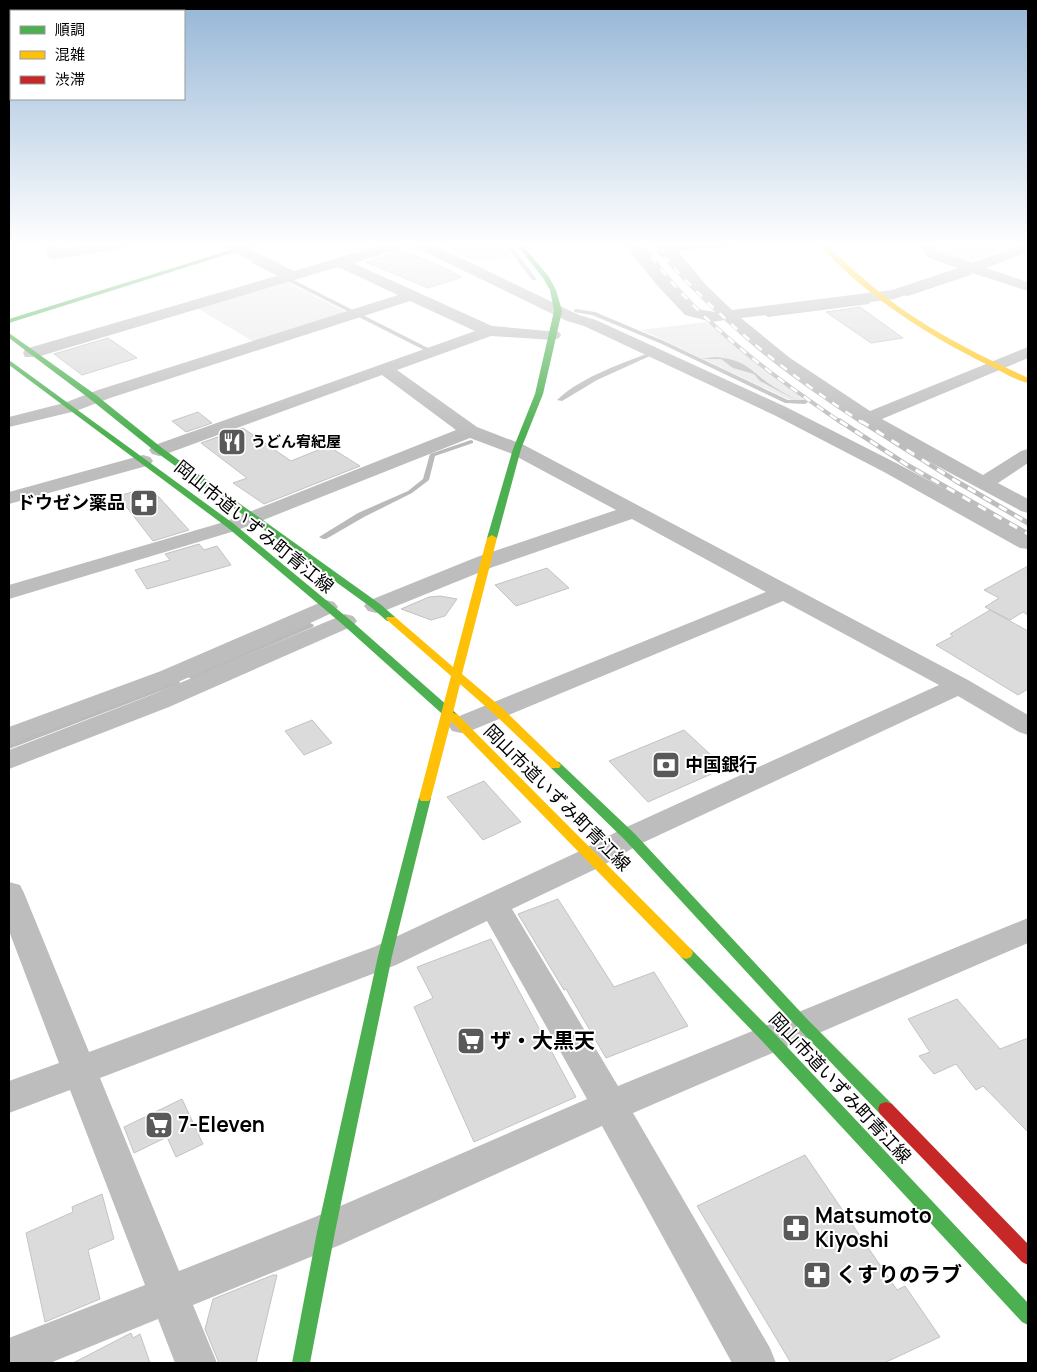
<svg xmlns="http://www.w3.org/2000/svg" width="1037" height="1372" viewBox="0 0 1037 1372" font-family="Manrope,'Noto Sans JP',sans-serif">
	<rect width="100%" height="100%" fill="#fff"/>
	<g fill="#e8e8e8">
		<polygon points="933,244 1015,244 968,262 941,252"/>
		<polygon points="501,246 512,257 474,261 446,247"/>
		<polygon points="287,282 346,312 254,342 197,308"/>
		<polygon points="706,322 804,400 790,400 641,330"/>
	</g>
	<path fill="#bababa" d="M715,357C742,360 744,364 764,380C774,388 787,394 798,401L760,381L754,374L733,368L721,359H701Z"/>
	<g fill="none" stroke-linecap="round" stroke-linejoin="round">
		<g fill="#bababa" fill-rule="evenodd">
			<polygon points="217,244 222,244 222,245 220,246"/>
			<polygon points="505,244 510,244 536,278 536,280 532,280"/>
			<polygon points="254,260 436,352 437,353 432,354 252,263 251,262"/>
			<polygon points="968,273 973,274 908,296 903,295"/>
			<polygon points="867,301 870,303 869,304 768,317 765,315 768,313"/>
			<polygon points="576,309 595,312 666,342 788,400 805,400 808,402 805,404 785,403 662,344 592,315 574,312 574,310"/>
			<path d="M656,350L661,351L597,380L562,401L557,400C582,376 624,363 656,350Z"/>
			<polygon points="471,440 473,441 473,443 435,456 429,480 412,493 364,517 326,539 323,539 319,537 358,513 408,491 423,479 430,454"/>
			<polygon points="307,623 310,623 314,625 313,627 194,678 191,679 187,676 188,674"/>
			<polygon points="176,679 180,682 179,684 9,749 9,743"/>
		</g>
	</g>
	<g fill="#dbdbdb" stroke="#c3c3c3">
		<polygon points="402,250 440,266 462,277 428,288 366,262"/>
		<polygon points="860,307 903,338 871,343 826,312"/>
		<polygon points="108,338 137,358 82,375 54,354"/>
		<polygon points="198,412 212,423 186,432 172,421"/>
		<polygon points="243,428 291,461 328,446 360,466 264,504 233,483 247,478 201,443"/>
		<polygon points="140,490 145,498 157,495 189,530 153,541 118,496"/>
		<polygon points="199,544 204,550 217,546 231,565 147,589 135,570 170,560 165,554"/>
		<polygon points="1028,566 1028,615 1023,612 1010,620 985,607 999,598 984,590"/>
		<polygon points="547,568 569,588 516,606 495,585"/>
		<polygon points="440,596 457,599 445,616 431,620 401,609 429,597"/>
		<polygon points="990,610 1028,631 1028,689 1018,695 936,645 953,636 950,634"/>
		<polygon points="312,720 332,743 304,755 285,731"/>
		<polygon points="684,730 725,768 648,802 609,761"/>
		<polygon points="484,781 521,822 483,840 447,797"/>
		<polygon points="558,899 614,987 654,972 688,1026 606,1058 566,989 564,990 518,914"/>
		<polygon points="491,939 576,1097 474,1142 414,1007 433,998 417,967"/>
		<polygon points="957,999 1000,1049 1028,1038 1028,1132 983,1086 976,1090 956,1064 934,1074 919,1056 930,1052 908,1019"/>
		<polygon points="182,1099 203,1144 176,1157 167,1137 134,1153 124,1127"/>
		<polygon points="805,1155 897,1290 905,1286 940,1337 884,1363 791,1363 697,1206"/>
		<polygon points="102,1194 114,1239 88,1250 100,1299 45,1322 26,1233 73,1212 72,1207"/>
		<polygon points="273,1275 277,1275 256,1363 219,1363 205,1329 213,1299"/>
		<polygon points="131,1333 133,1338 140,1334 150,1363 73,1363"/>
	</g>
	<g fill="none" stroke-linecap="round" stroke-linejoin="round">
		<polygon fill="#bdbdbd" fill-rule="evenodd" points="710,244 734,245 731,247 668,251 664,249 668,247"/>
		<g fill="#bdbdbd" fill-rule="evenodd">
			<polygon points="43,244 57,244 59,250 96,244 132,244 125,248 54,259 49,258"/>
			<path d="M222,244H240L294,271L384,244H401L402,246L400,249L353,263L492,326L559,332L561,335L559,338L553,340L491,336L397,370L477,427L524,445L968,680L1028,715V735L1019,732L958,696L640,844L602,866L512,909L618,1086L1028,918V943L633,1113L770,1348L776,1363H732L602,1126L340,1245L193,1305L217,1363H175L158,1319L50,1363H9V1338L145,1285L70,1090L9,1113V1081L59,1063L9,931V882L20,885L24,893L89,1052L374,947L582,850L620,830L939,685L783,601L470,731L461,733L452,731L448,725L452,719L766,592L632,519L493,567L384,611L376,613L368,611L364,606L368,601L477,557L616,510L510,453L470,438L238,530L9,599V585L224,522L456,430L382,375L166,454L159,456L152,454L149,450L152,446L475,331L410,301L110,398L76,411L9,427V417L64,403L98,390L398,295L338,267L37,357H25L23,353L25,349L280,275L224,247ZM487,921L587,1099L315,1217L179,1271L100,1078L396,965Z"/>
			<polygon points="413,244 432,244 579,315 596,320 786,407 898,464 1028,534 1028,549 1020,548 884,472 774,415 584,326 567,321 415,247"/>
			<path d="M624,244H639L666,278L696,309L716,312L694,290L657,244H672L705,284L732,310L892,290L958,268L929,258L917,244H932L939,252L972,263L1023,244H1028V252L986,268L1028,282V291L972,273L894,299L741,318L790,358L870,411L1028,347V358L882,419L983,475L1021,451L1028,449V463L998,483L1028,499V513L1021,511C920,456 807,401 725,320L712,322L685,315L656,284Z"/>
			<polygon points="143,455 150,457 153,461 150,465 9,504 9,492"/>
			<polygon points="326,600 334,602 338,607 334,612 257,648 178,682 9,745 9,727 161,671"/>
			<polygon points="345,614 353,616 357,621 353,626 169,707 9,769 9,750 151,695"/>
		</g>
		<g fill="#4caf50" fill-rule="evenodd">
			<polygon points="250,244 260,244 9,323 9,319"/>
			<polygon points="516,244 522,244 549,277 556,290 562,311 543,394 521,449 497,538 492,541 487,538 513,449 535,394 554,311 550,290 543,278"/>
			<polygon points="9,333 96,395 162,448 380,604 395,617 396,619 395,621 387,621 372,608 156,452 90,399 9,338"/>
			<polygon points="9,360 234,524 349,619 457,714 459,717 457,720 449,720 341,623 228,528 9,365"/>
			<polygon points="555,761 559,762 635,834 808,1020 892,1104 894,1109 892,1114 886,1116 880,1114 798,1028 625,840 551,768 549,765 551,762"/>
			<polygon points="425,794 429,795 431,798 392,956 335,1232 310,1363 292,1363 317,1232 378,956 419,798 421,795"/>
			<polygon points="686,947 691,949 774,1033 1028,1303 1028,1325 1022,1322 764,1043 681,957 679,953 681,949"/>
		</g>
		<g fill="#ffc107" fill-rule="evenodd">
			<path d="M818,244H825C854,271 884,298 917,319C952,342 990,360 1028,378V383C1014,380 1000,370 986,364C925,334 865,295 818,244Z"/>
			<polygon points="492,535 497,538 462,674 501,707 561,765 559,768 551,768 493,713 460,684 453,713 457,714 691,949 693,953 691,957 686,959 681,957 451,721 431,798 429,801 421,801 419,798 451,676 386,619 387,617 395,617 453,667 487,538"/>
		</g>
		<polygon fill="#c62828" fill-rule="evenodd" points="886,1102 892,1104 1028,1244 1028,1265 1022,1262 880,1114 878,1109 880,1104"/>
		<defs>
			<g id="rail-far1">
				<path d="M641,244C659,267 677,290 698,310C741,353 792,389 842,423"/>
				<path d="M653,244C713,315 784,372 863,423"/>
			</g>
			<g id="rail">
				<polyline points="840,421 907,465 1028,534"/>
				<polyline points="861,421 956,481 1028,523"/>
			</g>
		</defs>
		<use href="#rail-far1" stroke="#bdbdbd" stroke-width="4"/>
		<use href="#rail" stroke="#bdbdbd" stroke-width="5"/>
		<use href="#rail-far1" stroke="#fff" stroke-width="2.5" stroke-dasharray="8" stroke-linecap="butt"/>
		<use href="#rail" stroke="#fff" stroke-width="3" stroke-dasharray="9" stroke-linecap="butt"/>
	</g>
	<linearGradient id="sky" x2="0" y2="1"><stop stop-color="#95b6d6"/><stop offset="0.56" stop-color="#fff"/><stop offset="1" stop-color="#fff" stop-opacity="0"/></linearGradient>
	<rect width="1037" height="436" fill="url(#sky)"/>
	<defs>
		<symbol id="restaurant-square" viewBox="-11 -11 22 22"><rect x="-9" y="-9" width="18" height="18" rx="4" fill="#595959" stroke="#fff"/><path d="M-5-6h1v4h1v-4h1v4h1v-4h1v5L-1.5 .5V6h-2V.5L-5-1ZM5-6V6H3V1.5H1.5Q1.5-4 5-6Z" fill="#fff"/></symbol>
		<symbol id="pharmacy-square" viewBox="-11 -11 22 22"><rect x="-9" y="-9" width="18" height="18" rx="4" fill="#595959" stroke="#fff"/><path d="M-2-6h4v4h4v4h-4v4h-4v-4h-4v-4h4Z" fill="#fff"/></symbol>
		<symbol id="bank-square" viewBox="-11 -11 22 22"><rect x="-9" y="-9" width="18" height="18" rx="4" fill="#595959" stroke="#fff"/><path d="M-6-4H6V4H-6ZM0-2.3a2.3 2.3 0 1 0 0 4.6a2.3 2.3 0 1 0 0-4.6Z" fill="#fff"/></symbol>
		<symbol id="supermarket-square" viewBox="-11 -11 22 22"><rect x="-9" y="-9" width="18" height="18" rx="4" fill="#595959" stroke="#fff"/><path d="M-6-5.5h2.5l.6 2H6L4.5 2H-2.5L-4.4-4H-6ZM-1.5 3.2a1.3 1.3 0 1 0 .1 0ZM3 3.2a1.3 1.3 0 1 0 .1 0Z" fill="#fff"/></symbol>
	</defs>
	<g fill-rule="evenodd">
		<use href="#restaurant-square" x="216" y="426" width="32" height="32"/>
		<use href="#pharmacy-square" x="128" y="487" width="32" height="32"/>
		<use href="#bank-square" x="650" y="749" width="32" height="32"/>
		<use href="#supermarket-square" x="455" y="1025" width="32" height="32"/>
		<use href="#supermarket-square" x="143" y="1109" width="32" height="32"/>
		<use href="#pharmacy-square" x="780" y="1212" width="32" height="32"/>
		<use href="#pharmacy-square" x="801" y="1259" width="32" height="32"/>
	</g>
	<g text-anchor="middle" stroke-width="4" stroke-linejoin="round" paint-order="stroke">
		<g font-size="15" font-weight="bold" fill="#000" stroke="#fff" text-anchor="start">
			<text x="251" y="447">うどん宥紀屋</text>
		</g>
		<g font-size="18" font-weight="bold" fill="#000" stroke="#fff" text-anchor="end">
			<text x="125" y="509">ドウゼン薬品</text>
			<text x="685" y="771" text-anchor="start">中国銀行</text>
		</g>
		<g font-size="18" fill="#000" stroke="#fff">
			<text transform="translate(254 527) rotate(39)" y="6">岡山市道いずみ町青江線</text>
			<text transform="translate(557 798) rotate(45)" y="6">岡山市道いずみ町青江線</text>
			<text transform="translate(840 1088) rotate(47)" y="6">岡山市道いずみ町青江線</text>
		</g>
		<g font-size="21" font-weight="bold" fill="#000" stroke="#fff" text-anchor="start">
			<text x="490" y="1048">ザ・大黒天</text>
			<text x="178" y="1132">7-Eleven</text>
			<text x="815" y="1223">Matsumoto<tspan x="815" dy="24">Kiyoshi</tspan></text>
			<text x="836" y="1282">くすりのラブ</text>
		</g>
	</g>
	<rect width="1037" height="1372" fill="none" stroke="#000000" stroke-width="20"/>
	<rect x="10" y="10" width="175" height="90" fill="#ffffff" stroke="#999999"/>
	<rect x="20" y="26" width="25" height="8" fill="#4caf50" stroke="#999999"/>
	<text x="55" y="35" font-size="15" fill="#000000">順調</text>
	<rect x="20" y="51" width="25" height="8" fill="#ffc107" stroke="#999999"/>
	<text x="55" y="60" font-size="15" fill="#000000">混雑</text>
	<rect x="20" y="76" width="25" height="8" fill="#c62828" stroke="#999999"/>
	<text x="55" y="85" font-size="15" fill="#000000">渋滞</text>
</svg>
